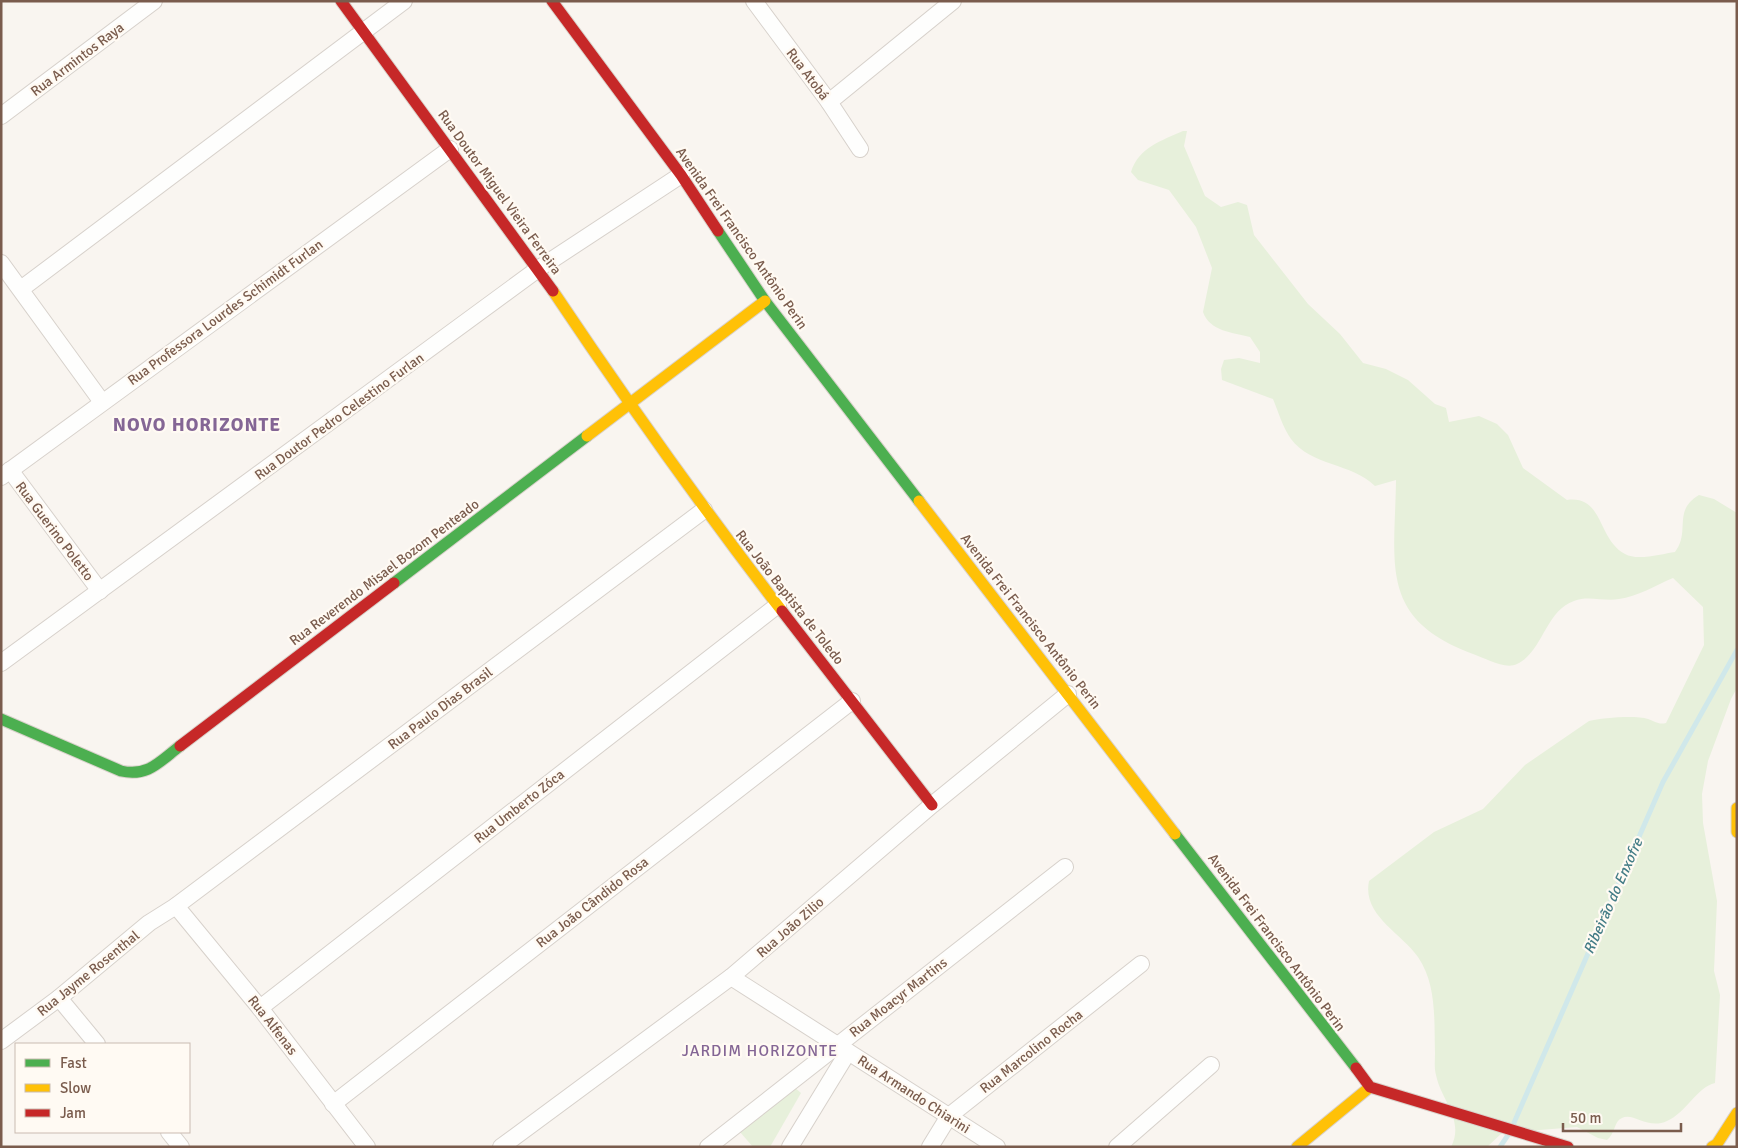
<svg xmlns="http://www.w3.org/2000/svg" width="1738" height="1148" viewBox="0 0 1738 1148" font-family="Signika,sans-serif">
	<rect width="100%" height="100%" fill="#f9f5f0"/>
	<g fill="#e7f0db">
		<path d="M1183,131H1187L1184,146L1205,196L1221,207L1238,202L1247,205L1254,235L1308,304L1340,334L1363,363L1386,369L1408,380L1435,404L1446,408L1449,422L1479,416L1497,424L1508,435L1523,468L1567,500C1604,495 1597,539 1625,554C1637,561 1662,554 1675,552C1691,531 1672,511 1699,495L1714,499L1737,513V688L1731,699L1708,761L1702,794L1703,823L1717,901L1714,971L1720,995L1715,1083C1697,1087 1686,1113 1667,1121C1648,1130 1633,1112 1622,1118C1614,1121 1615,1134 1607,1140L1598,1138L1577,1127L1502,1133L1487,1147H1451C1465,1120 1441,1100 1436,1075C1434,1068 1435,1060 1435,1053C1434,1020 1437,985 1418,957C1400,932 1362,915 1369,881L1434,832L1483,809L1525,765L1589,721C1602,718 1635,715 1648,719C1655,721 1658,725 1666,723L1704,645L1703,607L1673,578C1656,585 1637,597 1619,599C1604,602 1589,595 1574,601C1545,611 1543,652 1517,664C1505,670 1485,658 1473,654C1378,619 1395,564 1396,480L1375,486C1352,463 1311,466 1291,439C1283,428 1278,411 1273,399L1222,380L1221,369L1224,360L1239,358L1260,363V352L1250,337C1234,333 1209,331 1203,312L1212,268L1196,227L1169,190L1138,180L1131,172C1139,147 1161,141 1183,131Z"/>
		<polygon points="794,1087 801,1093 770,1147 753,1147 740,1132"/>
	</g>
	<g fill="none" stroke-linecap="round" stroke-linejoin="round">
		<g stroke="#d0e8ea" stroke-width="5">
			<polyline points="1513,1125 1663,782 1737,650"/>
			<polyline points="1500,1147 1508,1135"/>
		</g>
		<defs>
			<g id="street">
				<polyline points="754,1 829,102 860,149"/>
				<polyline points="829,102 953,1"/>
				<polyline points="1,116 154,1"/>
				<polyline points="1,263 102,402"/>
				<polyline points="21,289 404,1"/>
				<polyline points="10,470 100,591"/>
				<polyline points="1,477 450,149"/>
				<polyline points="1,663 538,269 681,175"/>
				<polyline points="176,906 260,1008 367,1147"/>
				<polyline points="731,977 997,1147"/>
				<polyline points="59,998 97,1044"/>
				<polyline points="260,1008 778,605"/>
				<polyline points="1,1041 59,998 149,923 176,906 704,510"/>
				<polyline points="333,1104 852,701"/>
				<polyline points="169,1132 181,1147"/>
				<polyline points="501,1147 731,977 932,805 1068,694"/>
				<polyline points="708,1147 1065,867"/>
				<polyline points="790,1147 848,1052"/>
				<polyline points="930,1147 949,1116 1141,964"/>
				<polyline points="1117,1147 1211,1065"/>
			</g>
			<g id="fast">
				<polyline points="718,231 765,301 919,501"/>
				<polyline points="394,583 587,436"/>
				<path d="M1,719L121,771C148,777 159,762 180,746"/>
				<polyline points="1175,834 1356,1068"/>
			</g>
			<g id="slow">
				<path d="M553,291C626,400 702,507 782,611"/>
				<polyline points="587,436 765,301"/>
				<polyline points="919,501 1175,834"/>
				<polyline points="1737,808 1737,832"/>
				<polyline points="1297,1147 1370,1087"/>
				<polyline points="1712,1147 1717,1144 1737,1113"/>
			</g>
			<g id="jam">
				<polyline points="341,1 553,291"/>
				<polyline points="552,1 681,175 718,231"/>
				<polyline points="782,611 932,805"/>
				<polyline points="180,746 394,583"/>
				<polyline points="1356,1068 1370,1087 1568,1147"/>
			</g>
		</defs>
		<use href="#street" stroke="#d7d1cb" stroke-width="18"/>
		<use href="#fast" stroke="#d9d2cb" stroke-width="13"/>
		<use href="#slow" stroke="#d9d2cb" stroke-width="13"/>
		<use href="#jam" stroke="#d9d2cb" stroke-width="13"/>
		<use href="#street" stroke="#fefefd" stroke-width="16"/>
		<use href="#fast" stroke="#4caf50" stroke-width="11"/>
		<use href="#slow" stroke="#ffc107" stroke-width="11"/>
		<use href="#jam" stroke="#c62828" stroke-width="11"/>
	</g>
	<g text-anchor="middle" stroke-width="4.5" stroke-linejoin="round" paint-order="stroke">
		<g font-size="14" fill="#7a5c4d" stroke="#fffaf3">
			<text transform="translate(77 59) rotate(-37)" y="5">Rua Armintos Raya</text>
			<text transform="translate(808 74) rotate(53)" y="5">Rua Atobá</text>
			<text transform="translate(500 192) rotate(54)" y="5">Rua Doutor Miguel Vieira Ferreira</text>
			<text transform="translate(742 238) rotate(55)" y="5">Avenida Frei Francisco Antônio Perin</text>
			<text transform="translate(225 312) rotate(-36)" y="5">Rua Professora Lourdes Schimidt Furlan</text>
			<text transform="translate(339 416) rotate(-36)" y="5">Rua Doutor Pedro Celestino Furlan</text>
			<text transform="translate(55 531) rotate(53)" y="5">Rua Guerino Poletto</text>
			<text transform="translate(384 572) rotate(-37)" y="5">Rua Reverendo Misael Bozom Penteado</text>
			<text transform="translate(790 597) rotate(52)" y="5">Rua João Baptista de Toledo</text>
			<text transform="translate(1031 621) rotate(52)" y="5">Avenida Frei Francisco Antônio Perin</text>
			<text transform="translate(440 708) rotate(-37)" y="5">Rua Paulo Dias Brasil</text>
			<text transform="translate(519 806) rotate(-38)" y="5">Rua Umberto Zóca</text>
			<text transform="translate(592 902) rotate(-38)" y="5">Rua João Cândido Rosa</text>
			<text transform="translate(790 927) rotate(-41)" y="5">Rua João Zilio</text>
			<text transform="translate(1277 942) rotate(53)" y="5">Avenida Frei Francisco Antônio Perin</text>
			<text transform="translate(88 973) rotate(-39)" y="5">Rua Jayme Rosenthal</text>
			<text transform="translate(898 997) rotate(-38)" y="5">Rua Moacyr Martins</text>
			<text transform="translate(273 1025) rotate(52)" y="5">Rua Alfenas</text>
			<text transform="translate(1031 1051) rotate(-38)" y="5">Rua Marcolino Rocha</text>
			<text transform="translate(914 1094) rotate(33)" y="5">Rua Armando Chiarini</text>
		</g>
		<g font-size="15" font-style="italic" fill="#437c86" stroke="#fffaf3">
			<text transform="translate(1613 896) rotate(-66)" y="5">Ribeirão do Enxofre</text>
		</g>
		<g font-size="16" letter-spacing="1" fill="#846695" stroke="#fffaf3">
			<text x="760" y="1056">JARDIM HORIZONTE</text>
		</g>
		<g font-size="19" font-weight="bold" letter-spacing="1" fill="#846695" stroke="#fffaf3">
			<text x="197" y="431">NOVO HORIZONTE</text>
		</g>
	</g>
	<rect width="1738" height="1148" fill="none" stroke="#7a5c4d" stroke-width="5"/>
	<rect x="15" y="1043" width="175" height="90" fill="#fffaf3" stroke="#cabbb1"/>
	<rect x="25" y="1059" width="25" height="8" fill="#4caf50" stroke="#cabbb1"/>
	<text x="60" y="1068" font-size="15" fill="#7a5c4d">Fast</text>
	<rect x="25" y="1084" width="25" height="8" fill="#ffc107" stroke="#cabbb1"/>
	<text x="60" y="1093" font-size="15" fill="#7a5c4d">Slow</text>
	<rect x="25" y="1109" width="25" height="8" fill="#c62828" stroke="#cabbb1"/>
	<text x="60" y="1118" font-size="15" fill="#7a5c4d">Jam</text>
	<path d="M1563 1123v8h118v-8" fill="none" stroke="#7a5c4d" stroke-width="2.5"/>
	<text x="1570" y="1123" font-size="15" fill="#7a5c4d" stroke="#fffaf3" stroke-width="4" paint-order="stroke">50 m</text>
</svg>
